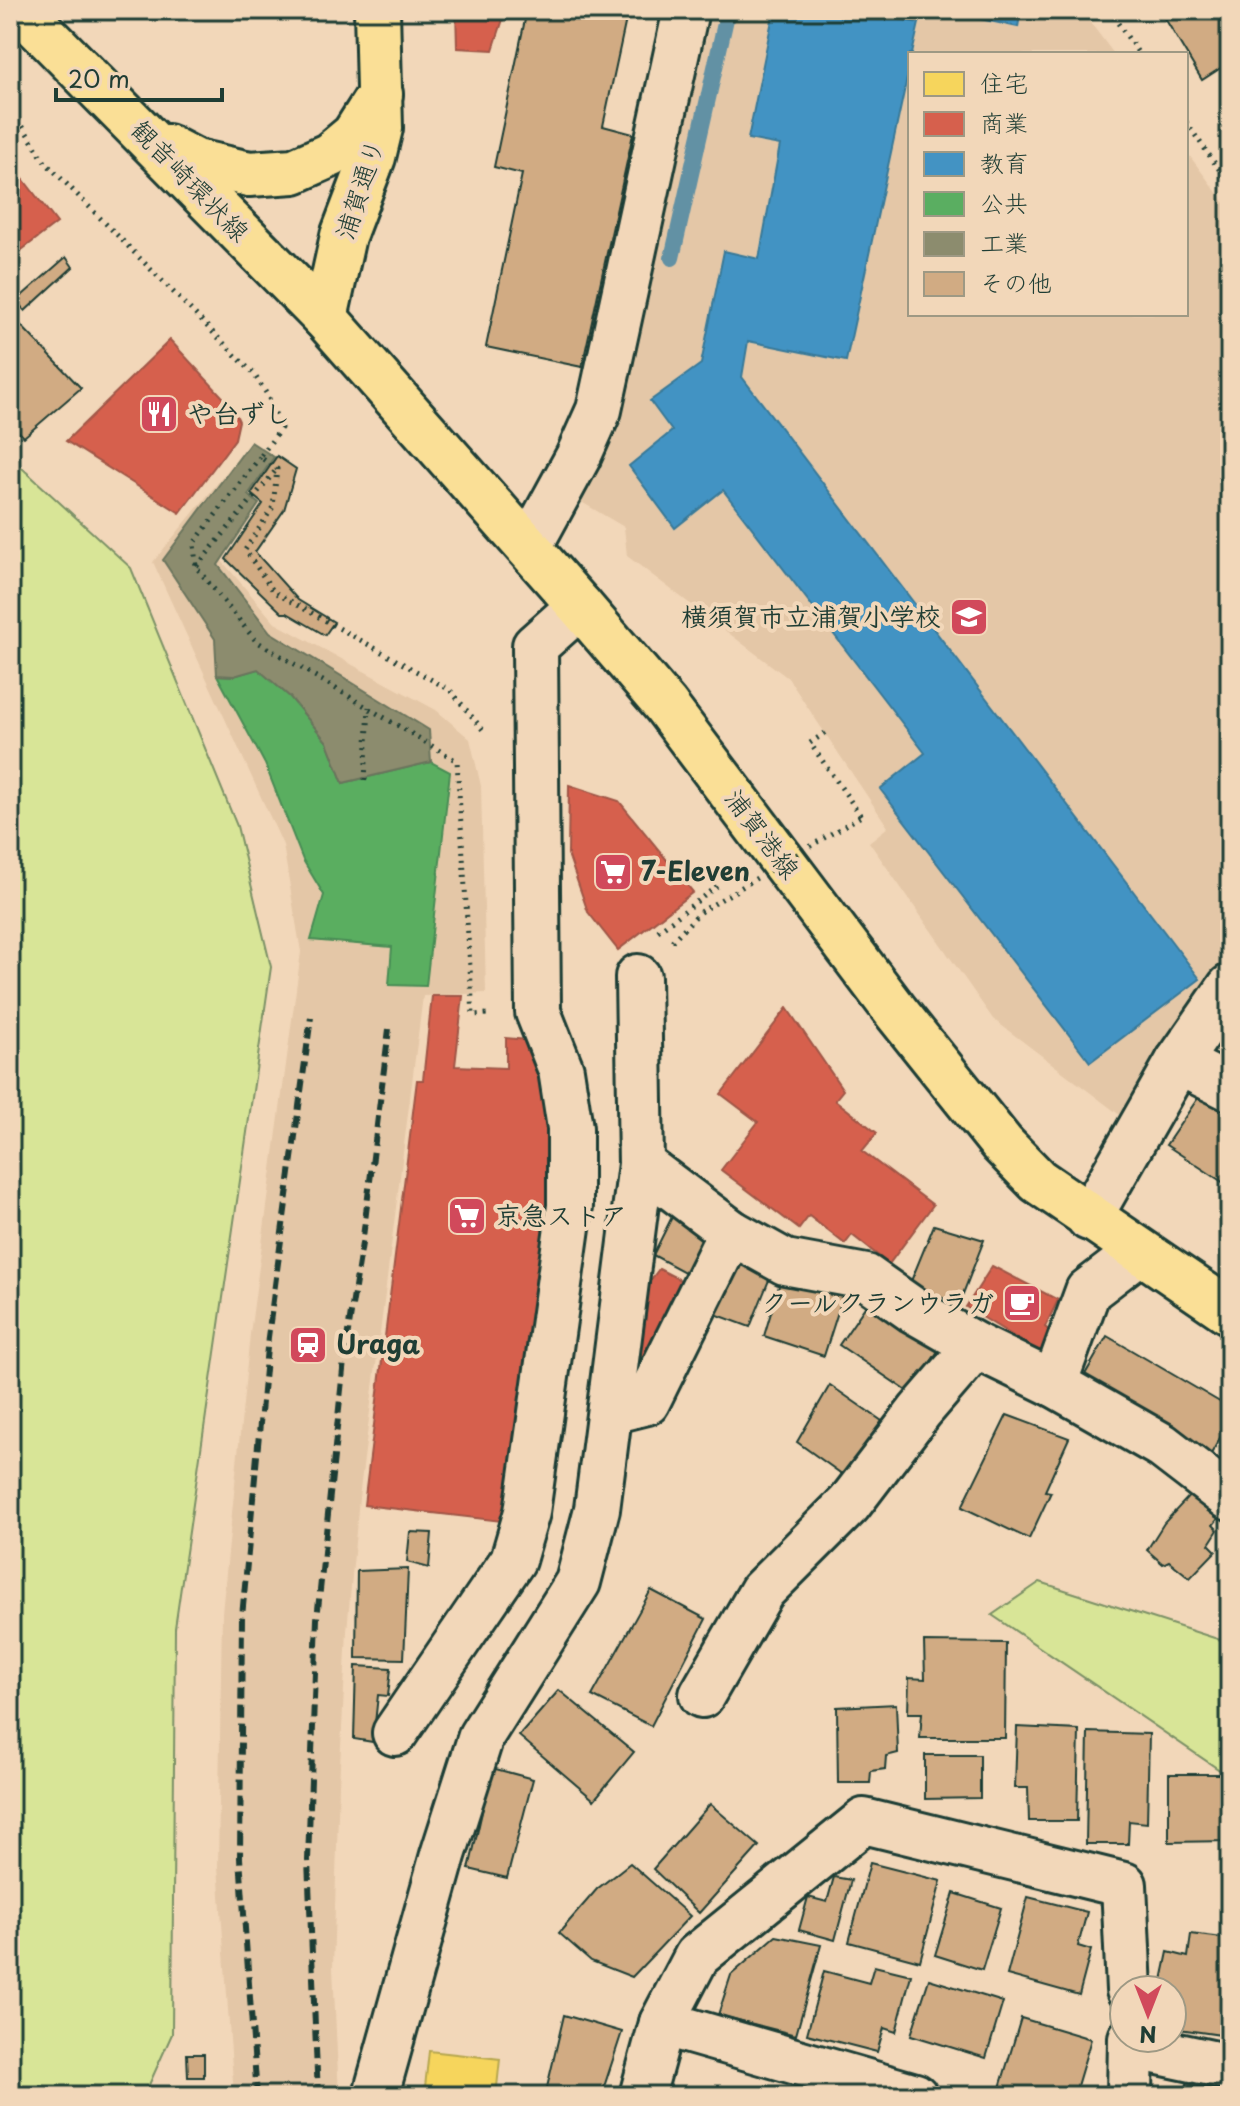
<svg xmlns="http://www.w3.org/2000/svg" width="1240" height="2106" viewBox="0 0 1240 2106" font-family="'Playpen Sans','Klee One',sans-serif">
	<rect width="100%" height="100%" fill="#f2d7b9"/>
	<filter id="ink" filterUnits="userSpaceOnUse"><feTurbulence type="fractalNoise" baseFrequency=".0125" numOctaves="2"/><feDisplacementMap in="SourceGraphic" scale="16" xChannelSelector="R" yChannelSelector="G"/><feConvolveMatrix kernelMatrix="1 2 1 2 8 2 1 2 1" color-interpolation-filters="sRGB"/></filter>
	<g filter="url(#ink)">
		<g fill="#e4c7a7">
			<polygon points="713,10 1081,10 1114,54 910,54 910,314 1186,314 1186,151 1230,210 1230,968 1125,1119 993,1019 869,842 888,827 788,678 627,556 624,527 578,500 614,423"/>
			<polygon points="251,442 274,457 248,495 259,504 222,561 275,623 436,710 470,739 481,786 486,993 423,996 359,1498 347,1631 339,1785 333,1968 339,2096 234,2096 218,1866 222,1613 250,1334 301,952 283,845 153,562"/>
		</g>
		<g fill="#d8e597" stroke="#7c9166" stroke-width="2">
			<polygon points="10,457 131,568 237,826 271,967 175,1628 172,2034 144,2096 10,2096"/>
			<polygon points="1040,1582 1230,1643 1230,1777 992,1615"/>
		</g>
		<polygon fill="#f6d55c" stroke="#b6a750" stroke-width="2" points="429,2051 500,2059 496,2096 424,2096"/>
		<g fill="#d6604d" stroke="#9f5646" stroke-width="2">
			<polygon points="456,10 506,10 493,50 457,48"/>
			<polygon points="10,162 57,223 10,259"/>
			<polygon points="170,340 233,408 239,421 235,439 180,513 66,441"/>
			<polygon points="569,785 619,801 693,892 618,950 588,912 568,854"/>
			<polygon points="432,996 463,996 455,1066 506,1068 506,1038 528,1040 547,1094 563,1117 510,1522 364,1505 417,1080 423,1080"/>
			<polygon points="787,1008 843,1090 835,1100 877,1133 862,1151 933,1205 889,1264 852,1235 845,1244 809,1216 799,1229 721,1170 758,1122 721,1094"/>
			<polygon points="992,1266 1058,1300 1045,1327 1054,1335 1041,1353 966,1307"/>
			<polygon points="659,1269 694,1287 644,1381 635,1375 650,1281"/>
		</g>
		<g fill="#4393c3" stroke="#387998" stroke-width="2">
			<polygon points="774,10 852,10 919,23 912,54 910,54 910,64 846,361 748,341 742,377 1200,979 1090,1062 880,789 925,753 723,490 675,528 629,466 672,431 650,401 701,364 724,251 759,259 780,145 748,139"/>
			<polygon points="938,10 1021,10 1018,27"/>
		</g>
		<polygon fill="#5aae61" stroke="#488c54" stroke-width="2" points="258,669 290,697 327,742 343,783 431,762 450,772 426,986 389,985 392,947 311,940 324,895 303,860 265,764 217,675 234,676"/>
		<polygon fill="#8c8c6e" stroke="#6b745d" stroke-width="2" points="251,442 274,457 248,495 259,504 218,565 270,632 429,730 431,762 343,783 327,742 290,697 258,669 234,676 217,675 215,639 163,560"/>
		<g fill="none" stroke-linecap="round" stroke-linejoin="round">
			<polyline stroke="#6291a4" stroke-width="16" points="672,258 728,10"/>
		</g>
		<g fill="#d1ab83" stroke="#1f3d34" stroke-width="2">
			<polygon points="527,10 628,10 603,126 633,134 582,367 486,347 522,174 494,167"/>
			<polygon points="1160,10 1230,10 1230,62 1202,80"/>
			<polygon points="66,257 73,267 25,311 16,301"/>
			<polygon points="10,314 81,388 24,437 10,423"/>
			<polygon points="277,456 296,469 284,510 255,552 298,600 334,622 325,635 287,613 282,613 226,559 263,504 251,494"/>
			<polygon points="1200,1095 1230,1114 1230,1187 1166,1145"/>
			<polygon points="673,1215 713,1237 690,1275 653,1255"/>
			<polygon points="934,1225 984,1240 959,1304 909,1286"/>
			<polygon points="730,1256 771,1275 750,1327 707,1311"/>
			<polygon points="781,1279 843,1296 824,1356 764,1336"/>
			<polygon points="867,1304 938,1351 910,1393 839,1345"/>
			<polygon points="1107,1336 1230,1408 1230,1420 1211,1454 1083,1378"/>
			<polygon points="830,1385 882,1421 846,1477 797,1442"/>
			<polygon points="1007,1415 1069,1438 1045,1491 1051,1492 1029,1539 962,1507"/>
			<polygon points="1193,1492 1222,1514 1213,1525 1218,1530 1209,1544 1216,1551 1190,1578 1169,1561 1163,1564 1147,1550 1164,1523"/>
			<polygon points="410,1532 432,1533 429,1568 407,1562"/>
			<polygon points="408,1569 404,1659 356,1658 357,1571"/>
			<polygon points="651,1590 706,1619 651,1726 592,1696"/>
			<polygon points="924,1642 1006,1643 1005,1738 920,1738 922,1713 908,1713 909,1678 925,1679"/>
			<polygon points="356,1666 391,1668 388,1696 378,1695 373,1742 354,1739"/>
			<polygon points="559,1690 634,1752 594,1800 519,1736"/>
			<polygon points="896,1704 898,1753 886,1756 885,1769 871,1771 870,1783 838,1783 837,1707"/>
			<polygon points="1017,1727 1079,1730 1077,1821 1029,1821 1028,1788 1015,1788"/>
			<polygon points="1088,1732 1149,1734 1147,1823 1129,1821 1128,1844 1086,1844"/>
			<polygon points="925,1755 980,1755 980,1798 925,1799"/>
			<polygon points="492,1768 533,1779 507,1878 469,1869"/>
			<polygon points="1169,1774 1230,1774 1230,1841 1169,1842"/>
			<polygon points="710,1804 759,1846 699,1913 653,1869"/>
			<polygon points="630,1863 690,1916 632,1977 591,1961 559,1933 597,1889"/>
			<polygon points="870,1863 941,1881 920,1961 849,1942"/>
			<polygon points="834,1877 851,1880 835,1940 799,1930 808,1897 827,1902"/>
			<polygon points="954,1893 1001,1908 982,1970 935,1955"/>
			<polygon points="1028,1897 1087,1912 1078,1946 1091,1950 1079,1995 1007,1975"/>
			<polygon points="1191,1934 1230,1939 1228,2036 1172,2028 1181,2003 1172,2001 1172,1990 1160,1990 1168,1952 1188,1957"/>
			<polygon points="776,1936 821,1945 796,2035 718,2015 731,1975"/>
			<polygon points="874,1966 911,1975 896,2032 884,2028 877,2052 807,2034 824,1971 869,1983"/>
			<polygon points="929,1979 1003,2002 986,2058 911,2035"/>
			<polygon points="564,2015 622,2032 601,2096 545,2096"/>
			<polygon points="1021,2018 1091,2039 1074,2096 1016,2096 999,2091"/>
			<polygon points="187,2054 204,2054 204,2077 188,2077"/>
			<polygon points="1187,2084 1222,2091 1220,2096 1183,2096"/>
		</g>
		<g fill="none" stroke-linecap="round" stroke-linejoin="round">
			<defs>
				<g id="minor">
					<polyline points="529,547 578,457 599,410 686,10"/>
					<polyline points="1178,1062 1230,1088"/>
					<polyline points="641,1164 731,1232 785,1262 866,1277 913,1310 976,1346 1054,1384 1161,1445 1230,1498"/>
					<polyline points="1089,1218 1178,1062 1230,987"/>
					<polyline points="1054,1384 1088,1291 1139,1252"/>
					<polyline points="611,1411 647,1402 731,1232"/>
					<polyline points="702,1695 762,1591 849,1504 920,1411 976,1346"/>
					<polyline points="395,1733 513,1560 527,1512 570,1206 570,1128 561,1070 538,1012 535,646 580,606"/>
					<polyline points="662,2023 915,2096"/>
					<polyline points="1131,2046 1230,2067"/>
					<polyline points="378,2096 378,2087 443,1855 481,1736 578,1582 597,1509 641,1164 638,977"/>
					<polyline points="642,2096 662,2023 697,1956 864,1821 1124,1885 1129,1990"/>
					<polyline points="1130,2096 1131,2038"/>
				</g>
				<g id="major">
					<polyline points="21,10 325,318 580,606 665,705 897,1013 1002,1144 1038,1181 1230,1312"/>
					<polyline points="167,147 196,162 249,174 294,171 330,155 354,135 380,94"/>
					<polyline points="325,318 343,236 373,157 380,128 377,10"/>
				</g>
			</defs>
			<use href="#minor" stroke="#1f3d34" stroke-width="50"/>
			<use href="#major" stroke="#1f3d34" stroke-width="50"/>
			<g stroke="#1f3d34" stroke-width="5" stroke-dasharray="2 6" stroke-linecap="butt">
				<polyline points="1109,10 1139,54"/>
				<polyline points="10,106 45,162 254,374 268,396 281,428 260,457 277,469 273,507 245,550 274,592 450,690 483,730"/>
				<polyline points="1186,122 1230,185"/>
				<polyline points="260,457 194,543 196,567 256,641 457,761 473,1015 487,1014"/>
				<polyline points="197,566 277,469"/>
				<polyline points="825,733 810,743 861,816"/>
				<polyline points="365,780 369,707"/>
				<polyline points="658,931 721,883"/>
				<polyline points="672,941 700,912"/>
			</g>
			<use href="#minor" stroke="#f2d7b9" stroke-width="44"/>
			<use href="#major" stroke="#fadf96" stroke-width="44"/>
			<g stroke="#1f3d34" stroke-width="6" stroke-dasharray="12 6" stroke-linecap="butt">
				<polyline points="257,2096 240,1858 242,1617 268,1337 311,1017"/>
				<polyline points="318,2096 308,1860 317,1619 345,1351 363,1237 389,1029"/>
			</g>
			<polyline stroke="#1f3d34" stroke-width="5" stroke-dasharray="2 6" stroke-linecap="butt" points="700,912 861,816"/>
		</g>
	</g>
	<defs>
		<symbol id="restaurant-square" viewBox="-11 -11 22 22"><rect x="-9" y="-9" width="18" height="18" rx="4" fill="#d1495b" stroke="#f2d7b9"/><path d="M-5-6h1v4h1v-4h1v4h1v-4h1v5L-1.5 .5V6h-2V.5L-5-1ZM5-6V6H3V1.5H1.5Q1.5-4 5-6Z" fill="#fff"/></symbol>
		<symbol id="school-square" viewBox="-11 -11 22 22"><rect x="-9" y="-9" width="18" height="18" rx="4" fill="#d1495b" stroke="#f2d7b9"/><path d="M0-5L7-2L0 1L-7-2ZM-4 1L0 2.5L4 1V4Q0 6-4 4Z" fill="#fff"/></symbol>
		<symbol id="supermarket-square" viewBox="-11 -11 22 22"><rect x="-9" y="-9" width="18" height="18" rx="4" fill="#d1495b" stroke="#f2d7b9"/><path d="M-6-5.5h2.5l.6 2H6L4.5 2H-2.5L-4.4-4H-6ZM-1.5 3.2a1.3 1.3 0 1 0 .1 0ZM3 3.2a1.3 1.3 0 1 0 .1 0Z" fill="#fff"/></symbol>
		<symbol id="cafe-square" viewBox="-11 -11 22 22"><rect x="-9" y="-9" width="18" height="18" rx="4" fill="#d1495b" stroke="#f2d7b9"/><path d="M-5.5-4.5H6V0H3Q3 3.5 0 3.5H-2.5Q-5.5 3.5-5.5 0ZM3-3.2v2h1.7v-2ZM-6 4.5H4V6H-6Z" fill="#fff"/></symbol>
		<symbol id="station-square" viewBox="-11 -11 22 22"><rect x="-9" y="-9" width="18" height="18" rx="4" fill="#d1495b" stroke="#f2d7b9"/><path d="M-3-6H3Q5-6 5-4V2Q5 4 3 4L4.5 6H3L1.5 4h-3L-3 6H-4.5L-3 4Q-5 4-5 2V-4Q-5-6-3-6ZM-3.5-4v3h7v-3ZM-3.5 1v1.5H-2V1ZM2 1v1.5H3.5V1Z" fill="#fff"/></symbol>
	</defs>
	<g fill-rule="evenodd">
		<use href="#restaurant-square" x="137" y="392" width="44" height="44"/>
		<use href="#school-square" x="947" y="595" width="44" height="44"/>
		<use href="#supermarket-square" x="591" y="850" width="44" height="44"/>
		<use href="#supermarket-square" x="445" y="1194" width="44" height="44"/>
		<use href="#cafe-square" x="1000" y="1281" width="44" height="44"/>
		<use href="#station-square" x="286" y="1323" width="44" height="44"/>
	</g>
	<g text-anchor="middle" stroke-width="8" stroke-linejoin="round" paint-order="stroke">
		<g font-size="26" fill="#1f3d34" stroke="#f2d7b9">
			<text transform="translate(190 181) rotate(46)" y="9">観音崎環状線</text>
			<text transform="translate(360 189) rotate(-72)" y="9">浦賀通り</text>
			<text transform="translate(762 834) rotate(53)" y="9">浦賀港線</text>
		</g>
		<g font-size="26" font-weight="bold" fill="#1f3d34" stroke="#f2d7b9" text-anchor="start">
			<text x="187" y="423">や台ずし</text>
			<text x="941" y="626" text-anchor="end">横須賀市立浦賀小学校</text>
			<text x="641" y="881">7-Eleven</text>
			<text x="495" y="1225">京急ストア</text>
			<text x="994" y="1312" text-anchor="end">クールクランウラガ</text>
			<text x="336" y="1354">Uraga</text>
		</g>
	</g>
	<rect width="1240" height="2106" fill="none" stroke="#f2d7b9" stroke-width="40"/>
	<rect x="20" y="20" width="1200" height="2066" fill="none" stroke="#1f3d34" stroke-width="3" filter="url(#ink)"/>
	<rect x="908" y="52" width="280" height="264" fill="#f2d7b9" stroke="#9e9984" stroke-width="2"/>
	<rect x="924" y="72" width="40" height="24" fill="#f6d55c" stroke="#9e9984" stroke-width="2"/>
	<text x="980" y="92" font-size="24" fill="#1f3d34">住宅</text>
	<rect x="924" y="112" width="40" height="24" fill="#d6604d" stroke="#9e9984" stroke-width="2"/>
	<text x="980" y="132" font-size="24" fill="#1f3d34">商業</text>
	<rect x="924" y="152" width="40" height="24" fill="#4393c3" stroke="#9e9984" stroke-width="2"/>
	<text x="980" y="172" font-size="24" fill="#1f3d34">教育</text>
	<rect x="924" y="192" width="40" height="24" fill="#5aae61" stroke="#9e9984" stroke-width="2"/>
	<text x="980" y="212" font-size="24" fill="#1f3d34">公共</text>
	<rect x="924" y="232" width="40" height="24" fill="#8c8c6e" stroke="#9e9984" stroke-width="2"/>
	<text x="980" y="252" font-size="24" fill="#1f3d34">工業</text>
	<rect x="924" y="272" width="40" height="24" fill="#d1ab83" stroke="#9e9984" stroke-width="2"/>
	<text x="980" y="292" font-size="24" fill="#1f3d34">その他</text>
	<g transform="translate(1148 2014) rotate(180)"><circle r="38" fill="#f2d7b9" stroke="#9e9984" stroke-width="2"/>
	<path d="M0-6L14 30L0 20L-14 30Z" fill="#d1495b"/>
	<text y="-12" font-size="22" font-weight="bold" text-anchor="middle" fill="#1f3d34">N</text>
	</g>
	<path d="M56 88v12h166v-12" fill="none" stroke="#1f3d34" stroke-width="4"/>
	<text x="68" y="88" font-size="24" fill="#1f3d34" stroke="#f2d7b9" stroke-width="6" paint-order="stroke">20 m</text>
</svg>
